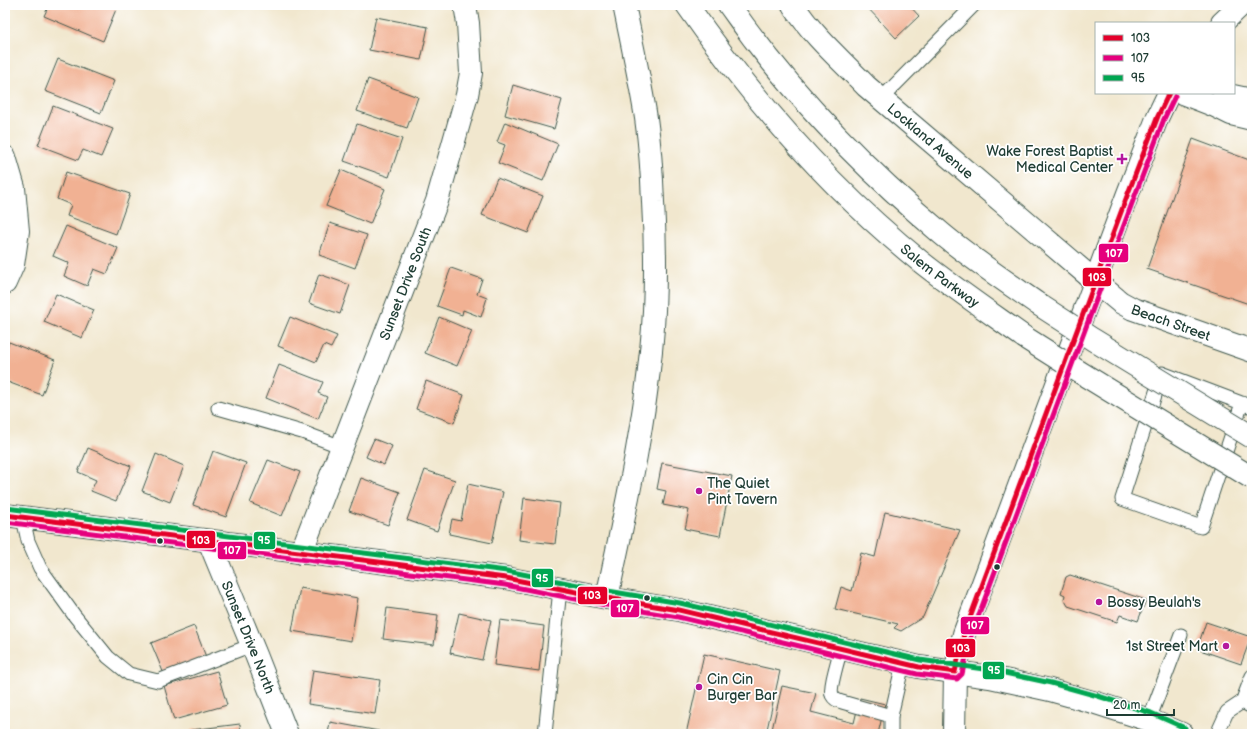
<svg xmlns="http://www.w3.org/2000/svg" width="1257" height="739" viewBox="0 0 1257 739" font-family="'Balsamiq Sans',sans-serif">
	<rect width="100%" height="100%" fill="#fff"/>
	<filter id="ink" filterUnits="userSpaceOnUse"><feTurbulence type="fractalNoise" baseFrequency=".025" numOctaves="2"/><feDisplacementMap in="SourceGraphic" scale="8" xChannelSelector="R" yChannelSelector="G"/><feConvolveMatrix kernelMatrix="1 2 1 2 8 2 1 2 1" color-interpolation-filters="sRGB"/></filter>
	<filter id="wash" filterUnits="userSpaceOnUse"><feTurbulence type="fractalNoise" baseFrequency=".012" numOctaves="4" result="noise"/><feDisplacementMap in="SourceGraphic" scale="16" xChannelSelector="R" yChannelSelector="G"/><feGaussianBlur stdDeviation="0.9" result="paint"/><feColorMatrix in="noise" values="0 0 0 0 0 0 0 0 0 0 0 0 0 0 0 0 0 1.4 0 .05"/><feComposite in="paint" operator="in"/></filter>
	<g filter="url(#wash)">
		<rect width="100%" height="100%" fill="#f1e7ce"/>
		<g id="blocks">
			<g fill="#f1b193">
				<polygon points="49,5 111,5 117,7 103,41 44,16"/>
				<polygon points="865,5 909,5 919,16 896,38"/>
				<polygon points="376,17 428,27 421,60 369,50"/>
				<polygon points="58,59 114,81 101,113 45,91"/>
				<polygon points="368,79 418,97 407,128 357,111"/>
				<polygon points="513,85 562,100 554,129 505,115"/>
				<polygon points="53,106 113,129 101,157 83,150 78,160 38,145"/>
				<polygon points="505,122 558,144 543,181 498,163 505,145 497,142"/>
				<polygon points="357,124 402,139 389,177 344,161"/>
				<polygon points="1193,139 1252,161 1252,305 1147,269"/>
				<polygon points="341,170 385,189 370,224 326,206"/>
				<polygon points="66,172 130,194 116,234 67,216 71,205 57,199"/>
				<polygon points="497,178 543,196 528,233 482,215"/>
				<polygon points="330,223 367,235 355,268 319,255"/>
				<polygon points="66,226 118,248 107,274 94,269 87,286 64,276 69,263 53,256"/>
				<polygon points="451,268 482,279 477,294 487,298 481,317 463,310 462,315 437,306"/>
				<polygon points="319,274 350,285 340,314 309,303"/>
				<polygon points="56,294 94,310 82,338 44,322"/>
				<polygon points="290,317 337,336 331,348 324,345 316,362 278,346"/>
				<polygon points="439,317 472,331 457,366 425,353"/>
				<polygon points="9,342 55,360 42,395 5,381 5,352"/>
				<polygon points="279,365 323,382 318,393 327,397 318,419 266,398"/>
				<polygon points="426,381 464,395 454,423 416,409"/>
				<polygon points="374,439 392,446 384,465 366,457"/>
				<polygon points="88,448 131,466 116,501 91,491 96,480 78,472"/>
				<polygon points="213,451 246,463 226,517 193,505"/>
				<polygon points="156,454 184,466 170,502 142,491"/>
				<polygon points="268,460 300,472 282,516 250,503"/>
				<polygon points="662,463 732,476 720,536 685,529 689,510 663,505 666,491 657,489"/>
				<polygon points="425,470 455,480 437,531 407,520"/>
				<polygon points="361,478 400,492 388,525 349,511"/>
				<polygon points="468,484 503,492 492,543 449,534 452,519 461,521"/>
				<polygon points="524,498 560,503 555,544 519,540"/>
				<polygon points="885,512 960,530 923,617 901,631 894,628 898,624 835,609 841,587 852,591 861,553 875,557"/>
				<polygon points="1070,575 1146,600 1138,621 1120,615 1117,622 1068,606 1064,599 1065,595 1061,593 1066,577"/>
				<polygon points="300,588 358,598 351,641 292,631"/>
				<polygon points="387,608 438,615 434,645 383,639"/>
				<polygon points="459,613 491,620 482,660 450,653"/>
				<polygon points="500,620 544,626 539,671 494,665"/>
				<polygon points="1206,622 1251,637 1241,664 1197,649"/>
				<polygon points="194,626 206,657 164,674 151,643"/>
				<polygon points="704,654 780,671 766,734 686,734"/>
				<polygon points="313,670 380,680 375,714 308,704"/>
				<polygon points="217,671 227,705 174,720 164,686"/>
				<polygon points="782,686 816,693 811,712 854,723 860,698 885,704 878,734 771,734"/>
				<polygon points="330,722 379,731 379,734 328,734"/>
				<polygon points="240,724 241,734 192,734 191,730"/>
			</g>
		</g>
	</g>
	<g filter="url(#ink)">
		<use href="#blocks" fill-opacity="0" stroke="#3e564b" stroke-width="1"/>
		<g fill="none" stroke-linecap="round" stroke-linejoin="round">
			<defs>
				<g id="lane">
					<polyline points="881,99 974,5"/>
					<polyline points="1242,403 1201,527 1122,499 1162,373 1252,407"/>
					<polyline points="218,408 302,432 342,447"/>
					<polyline points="23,518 28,541 40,568 74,615 108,657 129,674 158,681 252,645"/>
					<path d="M841,648C839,657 829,688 832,695C834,699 838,701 842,702L891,716"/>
					<polyline points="1242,702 1252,676"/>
					<polyline points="1149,720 1181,635"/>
					<polyline points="545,734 560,589"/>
					<polyline points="891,734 891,716 903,663"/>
					<polyline points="1217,734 1227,712 1242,702 1252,707"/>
				</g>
				<g id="street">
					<polyline points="1182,93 1213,105 1231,114 1252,119"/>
					<polyline points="1213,105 1233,96 1252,100"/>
					<polyline points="5,157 14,188 18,231 13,265 5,283"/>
					<path id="s1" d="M1096,282L1120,302L1133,309L1252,351"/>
					<path id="s2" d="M209,541L256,655L287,734"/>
					<path id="s3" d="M301,553L437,201L467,95L471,73L468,23L465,5"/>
				</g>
				<g id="secondary">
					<path id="s4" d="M793,5C813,36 841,60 866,86L1096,282"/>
					<polyline points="1222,23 1241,5"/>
					<polyline points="5,515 506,578 607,598 679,610 919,667 990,677 1050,690 1096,703 1149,720 1182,734"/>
					<polyline points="954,734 955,672 964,634 1127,196 1158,116 1169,93"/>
				</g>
				<g id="highway">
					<path id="s5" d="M687,5C753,100 831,189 921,262C954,288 989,312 1024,337"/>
					<path d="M729,5C789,91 862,167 942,234C972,259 1005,281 1038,304"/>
					<path d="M607,598C624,516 643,434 651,351C656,302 656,252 653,202C652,174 650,146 646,118C640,80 632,43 624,5"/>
				</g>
			</defs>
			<use href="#lane" stroke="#3e564b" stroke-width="15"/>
			<use href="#street" stroke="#3e564b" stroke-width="24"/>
			<use href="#secondary" stroke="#3e564b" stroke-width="24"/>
			<use href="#highway" stroke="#3e564b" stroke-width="24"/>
			<use href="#lane" stroke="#fff" stroke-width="13"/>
			<use href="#street" stroke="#fff" stroke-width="22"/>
			<use href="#secondary" stroke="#fff" stroke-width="22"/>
			<use href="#highway" stroke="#fff" stroke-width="22"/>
			<defs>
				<g id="highway-bridge">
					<polyline points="1038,304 1092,339 1252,437"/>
					<polyline points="1024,337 1073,368 1252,478"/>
				</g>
			</defs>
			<use href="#highway-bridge" stroke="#3e564b" stroke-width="24" stroke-linecap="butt"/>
			<use href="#highway-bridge" stroke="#fff" stroke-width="22"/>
			<defs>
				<polyline id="bus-1" points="5,515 506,578 607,598 679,610 919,667 955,672 964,634 1127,196 1158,116 1169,93"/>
				<polyline id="bus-2" points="5,522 505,585 606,605 678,617 917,674 957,679 962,674 971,636 1134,198 1164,119 1175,96"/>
				<polyline id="bus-3" points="6,508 507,571 608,591 680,603 920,660 991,670 1051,683 1098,696 1151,713 1185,728"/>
			</defs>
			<use href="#bus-1" stroke="#fff" stroke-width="8"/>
			<use href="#bus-2" stroke="#fff" stroke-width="8"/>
			<use href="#bus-3" stroke="#fff" stroke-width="8"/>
			<use href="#bus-1" stroke="#e4002b" stroke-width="5"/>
			<use href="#bus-2" stroke="#e5007d" stroke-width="5"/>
			<use href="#bus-3" stroke="#00a651" stroke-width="5"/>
		</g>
	</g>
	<g fill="#b5179e" stroke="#fff" stroke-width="1.5">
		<path d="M1120 153h4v4h4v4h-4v4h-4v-4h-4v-4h4z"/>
		<circle cx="699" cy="491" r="4"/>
		<circle cx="1099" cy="602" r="4"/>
		<circle cx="1226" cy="646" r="4"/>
		<circle cx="699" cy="687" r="4"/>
	</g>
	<g fill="#1f3d34" stroke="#fff" stroke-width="1.5">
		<circle cx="160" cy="541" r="3.5"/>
		<circle cx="997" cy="567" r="3.5"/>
		<circle cx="647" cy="598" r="3.5"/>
	</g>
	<g text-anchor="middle" stroke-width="3.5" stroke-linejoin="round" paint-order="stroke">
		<g font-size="14" fill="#1f3d34" stroke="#fff">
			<text dy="5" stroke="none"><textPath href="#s4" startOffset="194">Lockland Avenue</textPath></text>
			<text dy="5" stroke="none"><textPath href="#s5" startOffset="372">Salem Parkway</textPath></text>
			<text dy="5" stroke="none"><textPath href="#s3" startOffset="289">Sunset Drive South</textPath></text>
			<text dy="5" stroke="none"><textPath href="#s1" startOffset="86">Beach Street</textPath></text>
			<text dy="5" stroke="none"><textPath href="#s2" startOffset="104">Sunset Drive North</textPath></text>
		</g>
		<g font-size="14" fill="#1f3d34" stroke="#fff" text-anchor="start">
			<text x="1113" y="156" text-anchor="end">Wake Forest Baptist<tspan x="1113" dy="16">Medical Center</tspan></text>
			<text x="707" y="488">The Quiet<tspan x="707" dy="16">Pint Tavern</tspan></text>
			<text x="1107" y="607">Bossy Beulah's</text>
			<text x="1218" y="651" text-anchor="end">1st Street Mart</text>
			<text x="707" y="684">Cin Cin<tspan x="707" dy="16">Burger Bar</tspan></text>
		</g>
	</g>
	<g stroke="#fff" stroke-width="1.5">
		<rect x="1098" y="243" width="31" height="20" rx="4" fill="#e5007d"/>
		<rect x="1082" y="267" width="30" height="20" rx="4" fill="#e4002b"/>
		<rect x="186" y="530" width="30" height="19" rx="4" fill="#e4002b"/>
		<rect x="253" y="531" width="23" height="19" rx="4" fill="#00a651"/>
		<rect x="217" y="541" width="30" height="19" rx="4" fill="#e5007d"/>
		<rect x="531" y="568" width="23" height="20" rx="4" fill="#00a651"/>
		<rect x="577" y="586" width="31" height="19" rx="4" fill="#e4002b"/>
		<rect x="610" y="599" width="30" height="19" rx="4" fill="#e5007d"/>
		<rect x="960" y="616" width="30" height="19" rx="4" fill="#e5007d"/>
		<rect x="945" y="638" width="31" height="20" rx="4" fill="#e4002b"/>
		<rect x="982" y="661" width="23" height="19" rx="4" fill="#00a651"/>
	</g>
	<g font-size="11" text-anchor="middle" font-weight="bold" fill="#fff">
		<text x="1114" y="257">107</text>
		<text x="1097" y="281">103</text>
		<text x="201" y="544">103</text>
		<text x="264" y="544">95</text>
		<text x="232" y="554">107</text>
		<text x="542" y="582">95</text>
		<text x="592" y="599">103</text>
		<text x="625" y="612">107</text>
		<text x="975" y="629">107</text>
		<text x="961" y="652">103</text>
		<text x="994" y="674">95</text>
	</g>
	<rect width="1257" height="739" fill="none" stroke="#fff" stroke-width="20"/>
	<rect x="1095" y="22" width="140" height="72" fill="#ffffff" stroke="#a5b1ae"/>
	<rect x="1103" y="35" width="20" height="6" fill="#e4002b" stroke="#a5b1ae"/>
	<text x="1131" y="42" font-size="12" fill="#1f3d34">103</text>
	<rect x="1103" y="55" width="20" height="6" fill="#e5007d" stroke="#a5b1ae"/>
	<text x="1131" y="62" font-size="12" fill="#1f3d34">107</text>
	<rect x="1103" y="75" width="20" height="6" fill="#00a651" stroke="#a5b1ae"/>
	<text x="1131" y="82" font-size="12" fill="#1f3d34">95</text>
	<path d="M1107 709v6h67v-6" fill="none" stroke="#1f3d34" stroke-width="2"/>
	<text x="1113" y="709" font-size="12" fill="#1f3d34" stroke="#ffffff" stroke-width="3" paint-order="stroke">20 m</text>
</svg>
